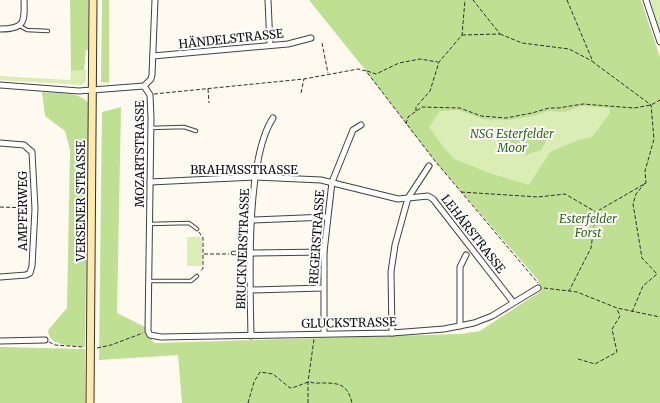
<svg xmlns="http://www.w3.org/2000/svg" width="660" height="403" viewBox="0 0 660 403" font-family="Merriweather,serif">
	<rect width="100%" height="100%" fill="#fffaef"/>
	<g fill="#d9edb5">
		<polygon points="650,0 660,0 660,31"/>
		<polygon points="86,69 86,82 82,85 0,80 0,76 70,80 71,71 84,70"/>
		<polygon points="439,95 616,99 629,144 530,189 446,163 419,126"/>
		<rect x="187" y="237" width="15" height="29"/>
	</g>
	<g fill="#bfdf93" fill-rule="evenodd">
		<polygon points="70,0 88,0 88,50 86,50 84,70 71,71"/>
		<polygon points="102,0 109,0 109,83 101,82"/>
		<path d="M309,0H641L660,57V403H182L178,355L99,360L102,112L121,107L117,313L145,327L154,343L460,334L480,331L541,291L538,280L435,161L366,71ZM581,106L609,108L610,113L592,137L578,140L550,152L529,185L492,174L454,159L441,144L429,127L440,111L458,110L483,119L509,120L533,116L548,111L565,112Z"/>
		<path d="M42,92C54,94 81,91 88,103L85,347C71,345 49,347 48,330L67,308L70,150L65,131L45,116Z"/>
		<polygon points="511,130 535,131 546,141 541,150 525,155 505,148 498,143 495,134"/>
		<polygon points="0,347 85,349 85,403 0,403"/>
	</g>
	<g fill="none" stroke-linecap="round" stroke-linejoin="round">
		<defs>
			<g id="lane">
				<polyline points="20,26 27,30 48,31"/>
				<polyline points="150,128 184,127 196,131"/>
				<polyline points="150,224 189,223 197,229"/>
				<polyline points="233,253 251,253"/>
				<polyline points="149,281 191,281 197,276"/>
			</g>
			<g id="street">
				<polyline points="268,0 270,45"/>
				<polyline points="646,0 660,42"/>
				<path d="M0,29C24,29 25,23 24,0"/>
				<polyline points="153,56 288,44 311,38"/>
				<polyline points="0,85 79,91 144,86 151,79 152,75 155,0"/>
				<polyline points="144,86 150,95 151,118 148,331 150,335 161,337 392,333 444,329 474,323 492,316 538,288"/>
				<polyline points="0,143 24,145 32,152 35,209 32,266 30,273 26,275 0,277"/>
				<polyline points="150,182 255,177 321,180 398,199 428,196 433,199 513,302"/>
				<polyline points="252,220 327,217"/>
				<polyline points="251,253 324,252"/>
				<polyline points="251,290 323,288"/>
				<polyline points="460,326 460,267 466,255"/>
				<polyline points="392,333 391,272 395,245 408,198 429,166"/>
				<polyline points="324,334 324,252 332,182 353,130 361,125"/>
				<path d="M251,336C250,283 245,160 273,118"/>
				<polyline points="0,341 45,340"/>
			</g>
			<polyline id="secondary" points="90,403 93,0"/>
		</defs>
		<use href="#lane" stroke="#414141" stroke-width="4.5"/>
		<use href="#street" stroke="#414141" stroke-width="7"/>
		<use href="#secondary" stroke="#303030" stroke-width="9"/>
		<g stroke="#303030" stroke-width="1" stroke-dasharray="4 2" stroke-linecap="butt">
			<polyline points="567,0 593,62 651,105 654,139 645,171 646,183 596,212"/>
			<polyline points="500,34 522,43 569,49 592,61"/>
			<polyline points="462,35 500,34 473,0"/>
			<polyline points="322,43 328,73"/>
			<polyline points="367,71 376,74 399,63 420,59 438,62"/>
			<polyline points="208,89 209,103"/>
			<polyline points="301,93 304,79"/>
			<polyline points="154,94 304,79 358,69 366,71 435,161 538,283"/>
			<polyline points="416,111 416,107 430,91 439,62 462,35 465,0"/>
			<polyline points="406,124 408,117 422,107 460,108 481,116 506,118 532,113 549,108 558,108 583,104 634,108 651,105 660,100"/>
			<polyline points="461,192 538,197 565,194 596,212 591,248 569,291"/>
			<polyline points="0,207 30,208"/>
			<polyline points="199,232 203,238 203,268 200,272"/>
			<polyline points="204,254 229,254"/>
			<polyline points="544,288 577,292 617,308 660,317"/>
			<polyline points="632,312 643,286 657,274 642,258 633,204 636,194 645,183"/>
			<polyline points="49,342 55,345 83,347"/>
			<polyline points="97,348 111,345 143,333"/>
			<polyline points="578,359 595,364 617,352 612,329 620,316 617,309"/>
			<path d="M248,403L254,382L260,372L273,374L290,388C298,387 303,383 309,382C312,382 315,384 318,383C337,383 347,382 352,403"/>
			<polyline points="308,403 308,382 314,339"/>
		</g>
		<use href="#lane" stroke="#fff" stroke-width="2.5"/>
		<use href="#street" stroke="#fff" stroke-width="5"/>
		<use href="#secondary" stroke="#ffeaaa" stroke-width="7"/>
	</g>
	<g text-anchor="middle" stroke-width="4" stroke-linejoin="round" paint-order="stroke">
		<g font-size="12" fill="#0e0e0e" stroke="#fff">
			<text transform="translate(231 39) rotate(-6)" y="4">HÄNDELSTRASSE</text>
			<text transform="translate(140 154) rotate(-90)" y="4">MOZARTSTRASSE</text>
			<text x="244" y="174">BRAHMSSTRASSE</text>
			<text transform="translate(81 201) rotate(-90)" y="4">VERSENER STRASSE</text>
			<text transform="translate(23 211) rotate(-90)" y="4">AMPFERWEG</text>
			<text transform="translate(473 234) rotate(52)" y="4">LEHÁRSTRASSE</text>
			<text transform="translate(317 237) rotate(-86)" y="4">REGERSTRASSE</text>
			<text transform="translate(243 249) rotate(-88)" y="4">BRUCKNERSTRASSE</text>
			<text transform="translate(349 323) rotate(-1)" y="4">GLUCKSTRASSE</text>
		</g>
		<g font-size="12" font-style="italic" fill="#346b19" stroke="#fff">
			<text x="512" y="138">NSG Esterfelder<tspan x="512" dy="14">Moor</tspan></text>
			<text x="588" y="223">Esterfelder<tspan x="588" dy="14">Forst</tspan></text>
		</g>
	</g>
</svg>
